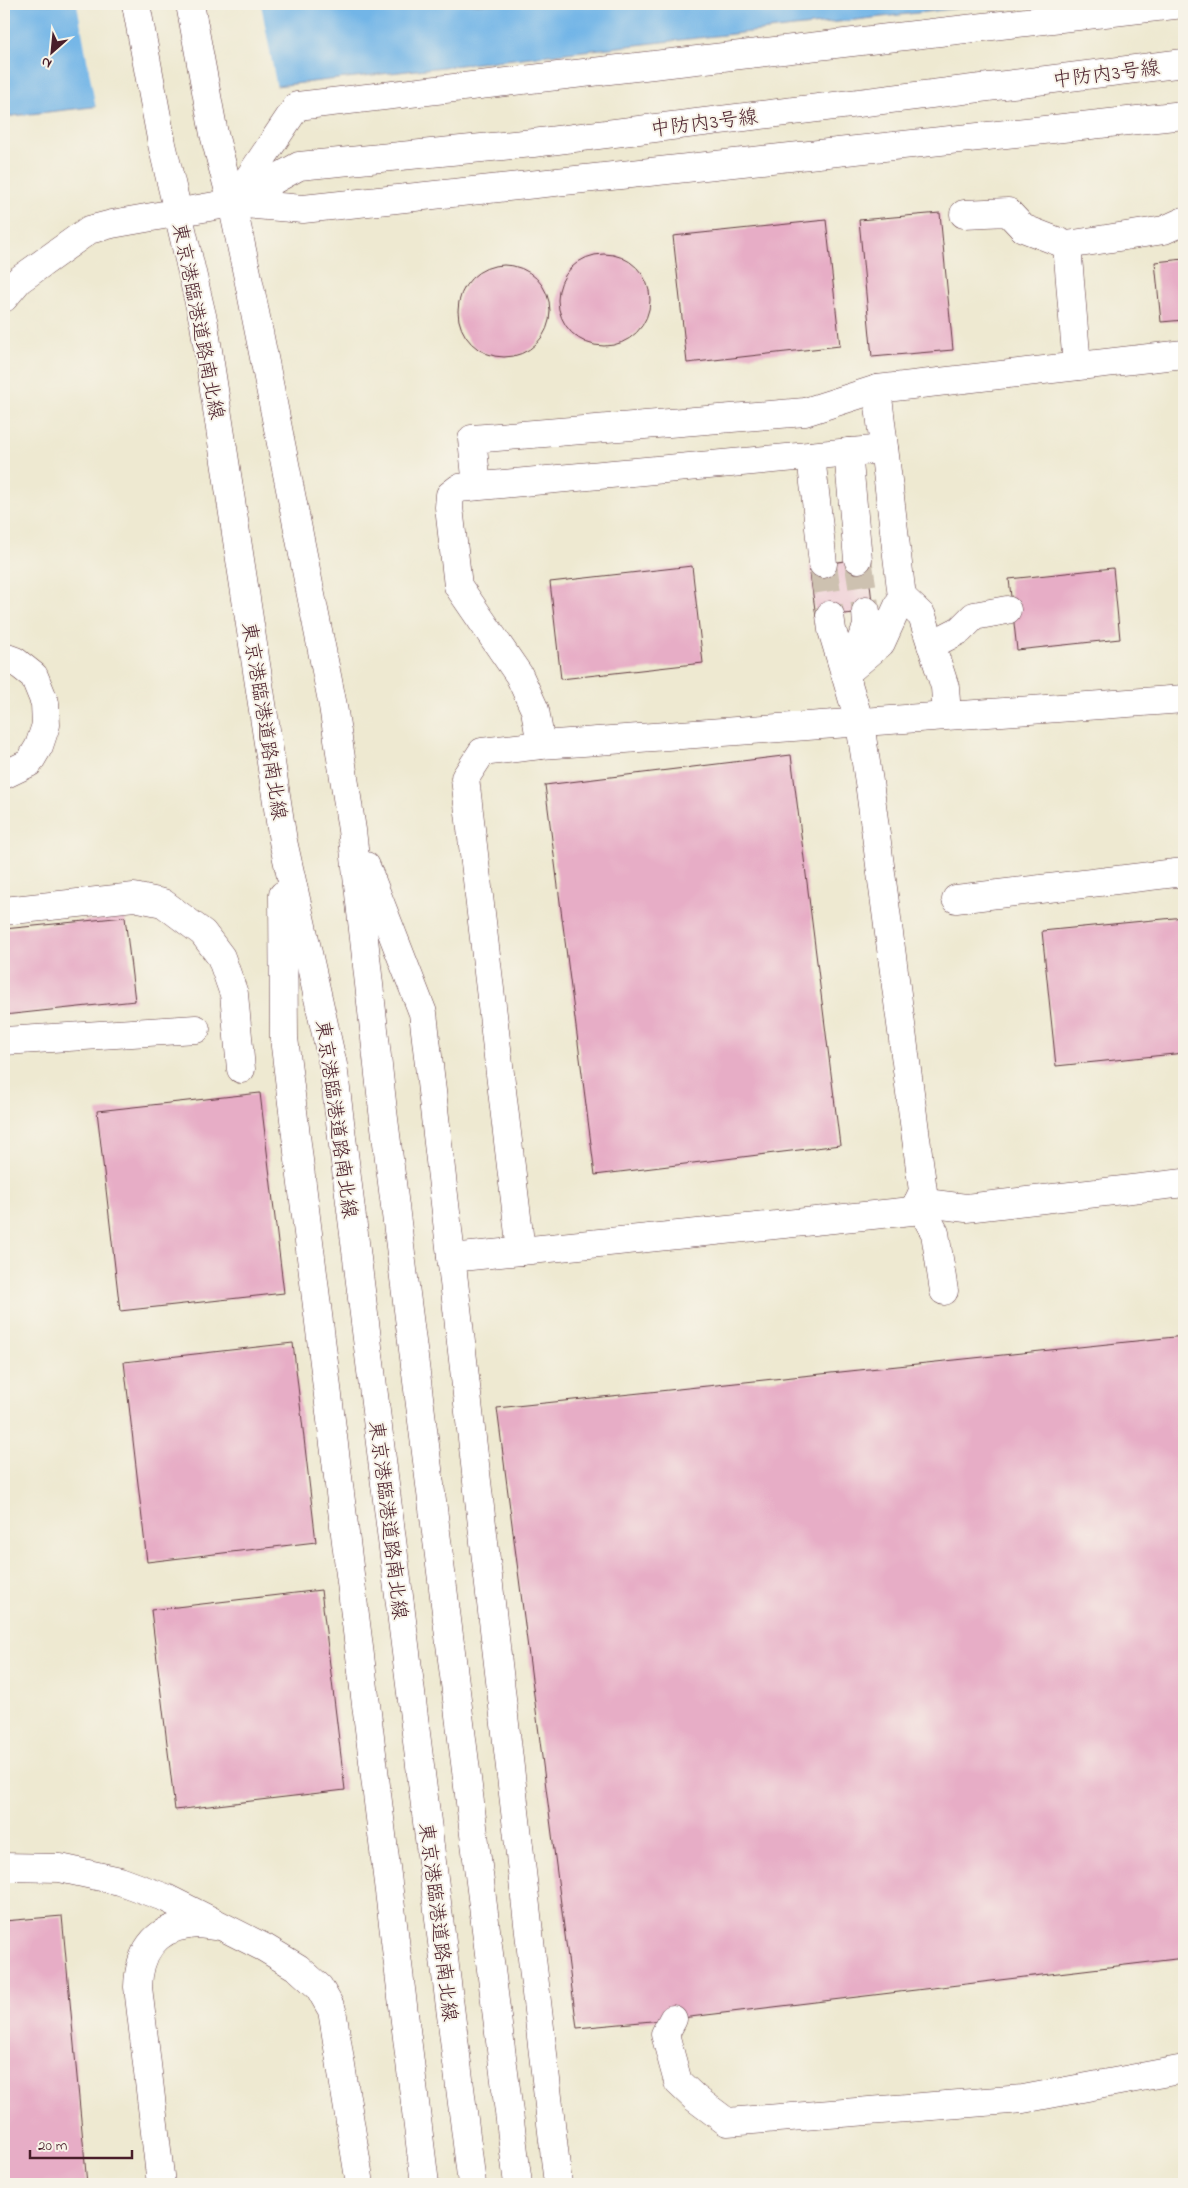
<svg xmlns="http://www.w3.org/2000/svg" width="1188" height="2188" viewBox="0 0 1188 2188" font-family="'Indie Flower','Klee One',sans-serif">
	<rect width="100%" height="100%" fill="#f7f3e8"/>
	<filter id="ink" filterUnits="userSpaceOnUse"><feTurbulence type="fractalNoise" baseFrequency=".02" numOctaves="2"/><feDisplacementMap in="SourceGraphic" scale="10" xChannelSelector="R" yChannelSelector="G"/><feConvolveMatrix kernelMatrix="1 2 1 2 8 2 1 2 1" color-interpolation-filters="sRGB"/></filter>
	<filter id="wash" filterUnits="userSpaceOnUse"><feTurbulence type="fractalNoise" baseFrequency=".0096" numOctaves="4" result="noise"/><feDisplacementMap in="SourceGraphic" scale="20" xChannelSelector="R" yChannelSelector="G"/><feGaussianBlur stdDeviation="1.12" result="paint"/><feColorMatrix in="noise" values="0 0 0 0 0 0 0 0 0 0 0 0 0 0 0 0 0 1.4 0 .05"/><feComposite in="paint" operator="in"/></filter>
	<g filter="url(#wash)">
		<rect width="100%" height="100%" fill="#eee9d1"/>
		<polygon fill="#72b5e7" stroke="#5e6a89" points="4,4 996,4 4,117"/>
		<polygon fill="#eee9d1" points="77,4 261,4 277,89 96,109"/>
		<g id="blocks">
			<g fill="#e7adc6">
				<polygon points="940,213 953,350 872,357 859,220"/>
				<polygon points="826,220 840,346 687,363 673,236"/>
				<circle cx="604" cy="300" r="46"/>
				<polygon points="1184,259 1184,320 1161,322 1155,262"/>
				<circle cx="504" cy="311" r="46"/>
				<polygon points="867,558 873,611 816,617 809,566"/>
				<polygon points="692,566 703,663 561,679 550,582"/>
				<polygon points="1113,568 1120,639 1017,650 1009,579"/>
				<polygon points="791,755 840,1145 595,1175 545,785"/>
				<polygon points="125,917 135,1001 4,1015 4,929"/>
				<polygon points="1184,917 1184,1053 1056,1066 1042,931"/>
				<polygon points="260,1093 284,1293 120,1311 97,1111"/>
				<polygon points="1184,1336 1184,1958 673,2019 577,2028 497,1408"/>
				<polygon points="293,1343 316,1542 147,1562 124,1362"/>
				<polygon points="321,1590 345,1790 175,1810 151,1610"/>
				<polygon points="62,1916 87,2184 4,2184 4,1921"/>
			</g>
		</g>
	</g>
	<g filter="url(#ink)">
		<use href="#blocks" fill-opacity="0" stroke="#633d44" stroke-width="1"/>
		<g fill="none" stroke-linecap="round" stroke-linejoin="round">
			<g stroke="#cdc1b0" stroke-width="28" stroke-dasharray="28 14" stroke-linecap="butt">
				<polyline points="858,559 866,611"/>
				<polyline points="823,564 830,615"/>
			</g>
			<defs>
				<g id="minor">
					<polyline points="136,4 162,144 204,324 283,841 333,1065 472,2184"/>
					<polyline points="190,4 214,134 232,203 251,292 333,706 352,830 383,1111 518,2184"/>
					<polyline points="236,201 299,166 533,143 1184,63"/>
					<polyline points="232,203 297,106 1183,4"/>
					<polyline points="964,214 1008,212 1023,228 1067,245 1164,230 1184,221"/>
					<polyline points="1067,245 1077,366"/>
					<polyline points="4,298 19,280 89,230 112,224 232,203 303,209 1184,115"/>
					<polyline points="848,452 858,559"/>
					<polyline points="811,456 823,564"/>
					<polyline points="477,486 472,439 805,412 877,389"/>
					<polyline points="902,597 922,616 945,687 947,715"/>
					<polyline points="830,615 832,630 860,724 869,782 923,1191 918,1202 935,1233 944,1291"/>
					<polyline points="931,645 960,630 974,616 1007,610"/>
					<polyline points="4,657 15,661 34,676 45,703 46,725 39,746 29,763 4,775"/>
					<polyline points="850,665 867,627 866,611"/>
					<polyline points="846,673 881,643 902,597 877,389 1184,354"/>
					<polyline points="541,745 535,710 519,675 458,586 449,507 450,495 459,488 884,449"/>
					<polyline points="366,866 423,1013 558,2184"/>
					<polyline points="283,895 284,1038 425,2184"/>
					<polyline points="956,899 1184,872"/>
					<polyline points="4,911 134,897 163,903 203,933 221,957 234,994 241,1069"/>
					<polyline points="4,1041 196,1029"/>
					<polyline points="521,1251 912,1211 918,1202 966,1208 1184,1183"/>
					<polyline points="451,1258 521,1251 465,778 482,752 541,745 1184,699"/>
					<polyline points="4,1867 60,1868 120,1881 166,1898 265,1948 298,1968 319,1987 332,2010 360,2184"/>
					<polyline points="673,2019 665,2034 678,2082 695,2098 727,2122 1023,2099 1184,2069"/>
					<path d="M161,2184L138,1987C139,1954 153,1929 188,1925C197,1923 206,1925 215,1926"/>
				</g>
			</defs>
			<use href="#minor" stroke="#633d44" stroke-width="29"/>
			<use href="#minor" stroke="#fff" stroke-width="28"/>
		</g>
	</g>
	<g text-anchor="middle" stroke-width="4" stroke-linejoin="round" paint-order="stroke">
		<g font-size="20" fill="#4a1f2b" stroke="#f7f3e8">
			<text transform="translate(1106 73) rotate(-7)" y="7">中防内3号線</text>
			<text transform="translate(704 122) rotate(-7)" y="7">中防内3号線</text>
			<text transform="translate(199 321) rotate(79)" y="7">東京港臨港道路南北線</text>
			<text transform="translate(265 721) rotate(81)" y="7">東京港臨港道路南北線</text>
			<text transform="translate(337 1119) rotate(82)" y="7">東京港臨港道路南北線</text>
			<text transform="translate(389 1520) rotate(83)" y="7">東京港臨港道路南北線</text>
			<text transform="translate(439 1922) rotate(83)" y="7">東京港臨港道路南北線</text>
		</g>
	</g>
	<rect width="1188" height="2188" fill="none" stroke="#f7f3e8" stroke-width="20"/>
	<g transform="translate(52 52) rotate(207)" stroke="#f7f3e8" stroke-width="4" paint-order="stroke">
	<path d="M0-4L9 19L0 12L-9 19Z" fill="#4a1f2b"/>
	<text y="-8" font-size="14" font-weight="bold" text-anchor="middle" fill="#4a1f2b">N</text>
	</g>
	<path d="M30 2150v8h102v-8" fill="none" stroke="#4a1f2b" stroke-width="2.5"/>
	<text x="38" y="2150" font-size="15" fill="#4a1f2b" stroke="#f7f3e8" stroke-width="4" paint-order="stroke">20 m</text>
</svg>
